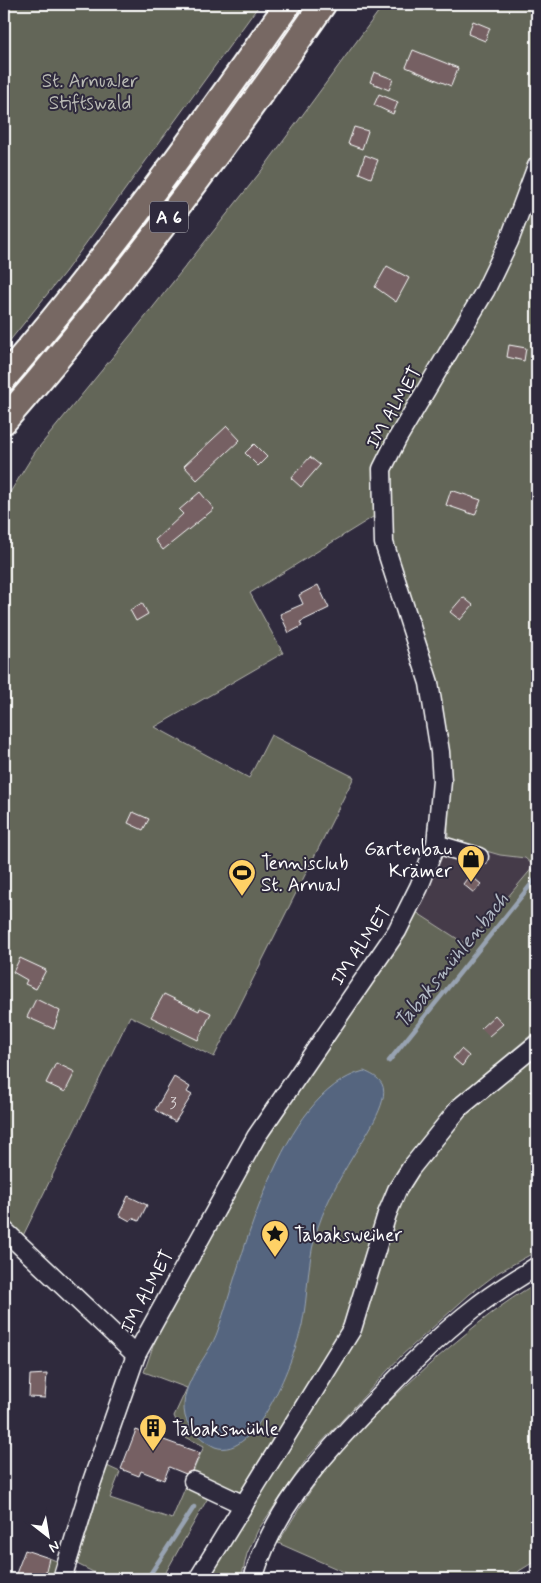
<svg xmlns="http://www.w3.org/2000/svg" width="541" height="1583" viewBox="0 0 541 1583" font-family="Mynerve,sans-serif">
	<rect width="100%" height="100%" fill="#2f2a3d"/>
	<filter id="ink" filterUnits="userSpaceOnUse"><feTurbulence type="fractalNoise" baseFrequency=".02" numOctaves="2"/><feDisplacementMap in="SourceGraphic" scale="10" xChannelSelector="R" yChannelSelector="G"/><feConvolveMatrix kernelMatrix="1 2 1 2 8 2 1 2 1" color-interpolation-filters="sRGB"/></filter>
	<g filter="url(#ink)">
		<polygon fill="#443a49" points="448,840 500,855 525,858 534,866 467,945 416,912"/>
		<g fill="#646658" stroke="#b2b2ac">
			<polygon points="4,4 260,4 65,272 4,348"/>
			<polygon points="384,4 537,4 537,1030 458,1096 422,1140 335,1343 240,1497 191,1476 204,1446 177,1433 178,1425 174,1416 187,1388 144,1372 158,1332 259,1144 416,912 467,945 534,866 525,858 500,855 448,840 448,762 391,542 390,511 373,517 250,593 283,653 155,727 249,778 271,735 354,777 214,1057 130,1016 19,1244 4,1230 4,502 35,452 138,326 262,170"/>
			<polygon points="537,1055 537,1251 499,1272 470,1294 401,1356 308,1457 258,1530 247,1554 241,1579 208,1579 329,1379 361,1331 396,1217 405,1194 418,1172 468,1112"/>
			<path d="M537,1283V1560L506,1579H360L278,1543C293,1519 307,1494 324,1472C360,1428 402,1388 445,1351C475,1326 503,1302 537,1283Z"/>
			<polygon points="107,1466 120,1472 110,1498 172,1519 186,1486 209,1496 162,1579 107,1579 77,1564"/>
			<polygon points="49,1558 59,1562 53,1579 41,1579 44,1571 46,1572"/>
		</g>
		<path fill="#54657f" stroke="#98a3b2" d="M364,1071C371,1074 378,1077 382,1084C391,1101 362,1141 353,1156C338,1181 323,1208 315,1237C307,1266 308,1296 302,1325C295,1355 257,1462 215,1447C204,1442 188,1429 185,1416C178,1383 209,1358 218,1330C243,1258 280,1092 364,1071Z"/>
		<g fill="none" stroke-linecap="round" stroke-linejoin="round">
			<g stroke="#98a3b2" stroke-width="4.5">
				<polyline points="389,1061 537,877"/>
				<polyline points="147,1579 194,1507"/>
			</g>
		</g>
		<g fill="#766064" stroke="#fff">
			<polygon points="473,21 490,28 485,41 468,34"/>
			<polygon points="413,50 458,68 451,86 406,67"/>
			<polygon points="374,72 393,79 389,90 370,82"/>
			<polygon points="379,94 398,102 393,114 374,105"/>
			<polygon points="354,127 368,131 362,149 348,144"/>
			<polygon points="365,155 378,160 371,178 359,173"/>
			<polygon points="387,266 409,278 396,302 375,287"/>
			<polygon points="509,345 526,348 524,361 507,357"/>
			<polygon points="227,426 240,440 197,480 184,466"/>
			<polygon points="254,444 267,457 258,466 245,453"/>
			<polygon points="310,457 320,465 301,487 291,478"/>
			<polygon points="451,490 481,500 475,515 446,505"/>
			<polygon points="200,492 214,509 163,550 155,540 183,514 179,510"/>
			<polygon points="318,585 329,608 300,622 302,626 289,633 280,614 303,604 299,595"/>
			<polygon points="463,597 473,605 460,620 450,612"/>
			<polygon points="142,603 148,614 136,621 130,610"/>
			<polygon points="133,812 149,819 143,830 128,823"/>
			<polygon points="470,875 481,884 474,893 463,884"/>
			<polygon points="20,958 46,970 36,989 25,984 27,980 13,972"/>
			<polygon points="164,994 199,1011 200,1008 211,1013 198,1040 151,1017"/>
			<polygon points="36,999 60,1011 54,1029 27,1017"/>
			<polygon points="495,1015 503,1024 489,1036 481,1028"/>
			<polygon points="461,1049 469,1056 462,1066 453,1058"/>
			<polygon points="56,1063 75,1072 65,1092 46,1083"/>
			<polygon points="174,1077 190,1087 187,1092 192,1095 175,1122 155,1110"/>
			<polygon points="128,1196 147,1205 139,1221 132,1218 130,1221 119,1215"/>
			<polygon points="47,1374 45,1398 29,1397 30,1375"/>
			<polygon points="136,1430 200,1453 193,1470 186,1474 169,1467 164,1480 141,1471 139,1476 121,1469"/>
			<polygon points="25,1550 49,1558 44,1579 14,1579"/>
		</g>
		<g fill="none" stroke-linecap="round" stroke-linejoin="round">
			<defs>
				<g id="minor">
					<polyline points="436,844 479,857"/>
					<polyline points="4,1230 136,1355"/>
					<polyline points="193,1481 244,1505"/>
					<polyline points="62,1579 90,1487 136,1355 256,1137 397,931 419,887 436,844 442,781 440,752 429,683 384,543 382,469 397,439 485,291 509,241 537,166"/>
					<polyline points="198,1579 352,1329 387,1214 397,1190 411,1168 460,1107 537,1044"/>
					<path d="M253,1579C272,1514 315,1464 361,1416C398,1377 434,1339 477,1306C496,1291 517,1279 537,1266"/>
				</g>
				<g id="highway">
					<path d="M4,378C106,260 198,132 288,4"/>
					<path d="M4,421C119,289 224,148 323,4"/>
				</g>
			</defs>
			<use href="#minor" stroke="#fff" stroke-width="21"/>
			<use href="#highway" stroke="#fff" stroke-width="29"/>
			<use href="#minor" stroke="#2f2a3d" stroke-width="18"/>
			<use href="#highway" stroke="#776864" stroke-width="25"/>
		</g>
	</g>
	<defs>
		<symbol id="shop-pin" viewBox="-11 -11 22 30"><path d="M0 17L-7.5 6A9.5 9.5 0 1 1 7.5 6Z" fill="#ffd166" stroke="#2f2a3d"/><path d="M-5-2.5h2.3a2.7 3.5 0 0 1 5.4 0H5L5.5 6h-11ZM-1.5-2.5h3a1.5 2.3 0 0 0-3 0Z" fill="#111"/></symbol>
		<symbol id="stadium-pin" viewBox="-11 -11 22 30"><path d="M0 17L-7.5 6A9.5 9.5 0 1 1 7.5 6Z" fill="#ffd166" stroke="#2f2a3d"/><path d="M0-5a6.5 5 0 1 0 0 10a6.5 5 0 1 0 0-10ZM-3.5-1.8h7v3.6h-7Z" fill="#111"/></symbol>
		<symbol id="sight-pin" viewBox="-11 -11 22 30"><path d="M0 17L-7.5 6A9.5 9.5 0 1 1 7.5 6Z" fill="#ffd166" stroke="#2f2a3d"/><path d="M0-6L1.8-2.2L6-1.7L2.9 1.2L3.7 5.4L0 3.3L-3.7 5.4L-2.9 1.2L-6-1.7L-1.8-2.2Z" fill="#111"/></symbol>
		<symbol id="building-pin" viewBox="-11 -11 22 30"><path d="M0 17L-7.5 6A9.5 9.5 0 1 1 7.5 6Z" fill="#ffd166" stroke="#2f2a3d"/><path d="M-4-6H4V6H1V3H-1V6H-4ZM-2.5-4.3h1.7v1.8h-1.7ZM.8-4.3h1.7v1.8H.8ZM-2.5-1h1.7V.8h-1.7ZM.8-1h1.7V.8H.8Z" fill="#111"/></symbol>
	</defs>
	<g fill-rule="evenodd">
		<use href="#shop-pin" x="455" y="843" width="32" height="43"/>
		<use href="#stadium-pin" x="226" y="857" width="32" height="43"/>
		<use href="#sight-pin" x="259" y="1218" width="32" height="43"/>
		<use href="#building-pin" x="137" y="1412" width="32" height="43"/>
	</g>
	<g text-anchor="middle" stroke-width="4" stroke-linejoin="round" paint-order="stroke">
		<g font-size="16" fill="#ddd7d8">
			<text x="173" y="1108">3</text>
		</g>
		<rect fill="#2f2a3d" stroke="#c1bfc5" stroke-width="1" x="150" y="201.5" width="38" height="31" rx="4"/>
		<g font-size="18" font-weight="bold" fill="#fff">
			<text x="169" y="223">A 6</text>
		</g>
		<g font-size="19" fill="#b9bab4" stroke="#2f2a3d">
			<text x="90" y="87">St. Arnualer<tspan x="90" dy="22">Stiftswald</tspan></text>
		</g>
		<g font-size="19" fill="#fff" stroke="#2f2a3d">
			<text transform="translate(393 407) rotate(-60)" y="7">IM ALMET</text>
			<text transform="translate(360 945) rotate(-56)" y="7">IM ALMET</text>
			<text transform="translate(146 1291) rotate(-62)" y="7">IM ALMET</text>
		</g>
		<g font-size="19" fill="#fff" stroke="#2f2a3d" text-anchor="start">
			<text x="452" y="855" text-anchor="end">Gartenbau<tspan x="452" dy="22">Krämer</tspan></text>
			<text x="261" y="869">Tennisclub<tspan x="261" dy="22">St. Arnual</tspan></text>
			<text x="294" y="1241">Tabaksweiher</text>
			<text x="172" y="1435">Tabaksmühle</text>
		</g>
		<g font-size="20" font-style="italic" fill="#b2bac5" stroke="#2f2a3d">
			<text transform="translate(451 960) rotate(-51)" y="7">Tabaksmühlenbach</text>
		</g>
	</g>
	<rect width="541" height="1583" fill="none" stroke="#2f2a3d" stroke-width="20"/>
	<rect x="10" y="10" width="521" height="1563" fill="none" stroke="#fff" stroke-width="2" filter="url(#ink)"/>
	<g transform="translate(48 1536) rotate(149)" stroke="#2f2a3d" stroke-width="4" paint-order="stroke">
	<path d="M0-4L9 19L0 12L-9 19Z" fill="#ffffff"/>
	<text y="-8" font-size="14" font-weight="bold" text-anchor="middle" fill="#ffffff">N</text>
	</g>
</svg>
